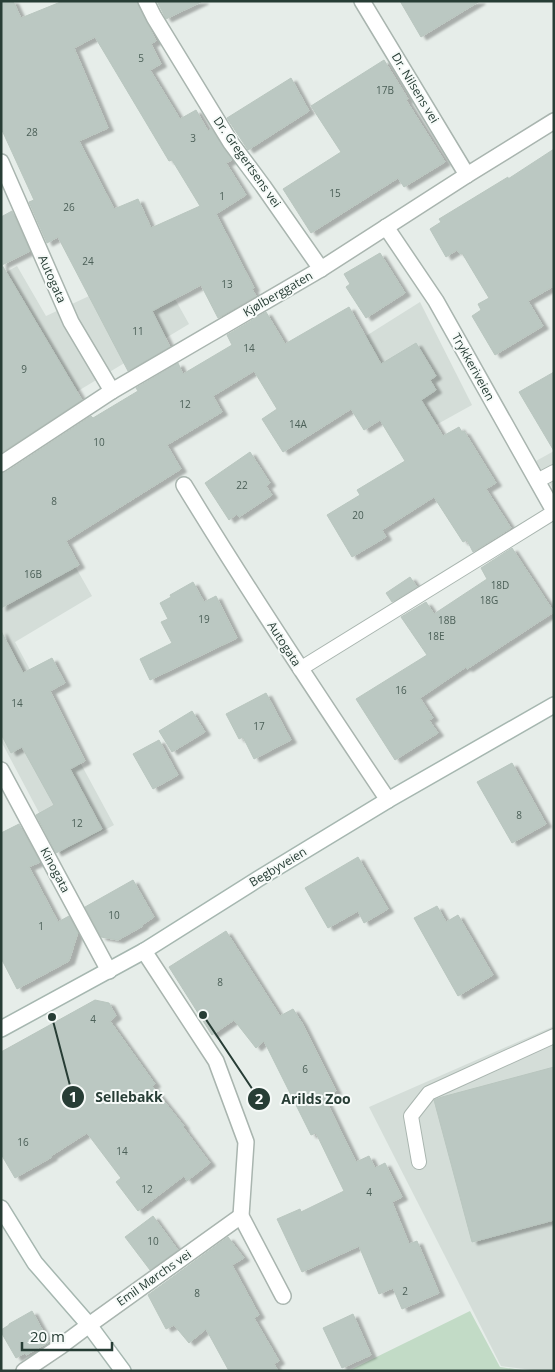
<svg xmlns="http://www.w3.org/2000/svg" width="555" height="1372" viewBox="0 0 555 1372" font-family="'Open Sans',sans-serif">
	<defs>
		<filter id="shadow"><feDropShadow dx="5.5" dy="3" stdDeviation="1" flood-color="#0004"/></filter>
	</defs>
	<rect width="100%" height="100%" fill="#e6ede9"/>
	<g fill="#d4ddd8">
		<polygon points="156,265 189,324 78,391 1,443 1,275 17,266 46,316"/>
		<polygon points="420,302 472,405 396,447 339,353"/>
		<polygon points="554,451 554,490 536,461"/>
		<polygon points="63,545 92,596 15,642 114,825 61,854 1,741 1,549"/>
		<polygon points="554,1026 554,1371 541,1371 501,1366 369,1107"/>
	</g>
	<polygon fill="#c2dbc6" points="470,1311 500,1367 529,1371 348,1371"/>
	<g fill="#bbc8c2" stroke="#b9c6bf" fill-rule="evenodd" filter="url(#shadow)">
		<path d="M1,1H13L21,18L63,1H137L156,41L151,44L161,64L150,70L180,119L196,110L208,131L211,128L232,160L226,163L246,195L216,214L254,288L252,289L256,296L218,318L201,285L152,311L170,347L128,371L58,237L47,243L29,202L34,200L1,128ZM95,37L169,161L172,160L200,206L151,228L138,199L114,209L79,141L108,128L74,48Z"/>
		<polygon points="157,1 203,1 166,19"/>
		<polygon points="400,1 480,1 421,37"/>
		<polygon points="384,60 408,99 406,100 445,162 404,187 398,178 311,233 283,189 341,152 311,106"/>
		<polygon points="291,78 309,111 248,150 227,118"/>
		<polygon points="554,149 554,286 528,301 543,326 495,355 472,316 481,310 478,304 489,298 462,253 460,254 457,250 446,257 430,229 441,222 439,219 508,177 508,179"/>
		<polygon points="12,211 30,251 2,265 82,400 1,453 1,217"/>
		<polygon points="380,253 405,293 366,318 346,287 350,284 344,274"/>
		<polygon points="349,307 381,364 416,343 436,376 430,380 436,390 421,400 443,436 459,427 462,432 464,431 496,483 486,489 511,528 473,552 467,540 463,542 434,497 382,530 386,537 352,557 327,515 360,495 357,490 405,461 380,420 364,430 351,409 283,452 262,419 277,409 254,371 213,396 222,412 167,445 181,469 66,541 79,565 1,608 1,473 6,472 91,416 93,418 138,391 136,388 178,363 183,374 232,345 227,335 266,312 285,344"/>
		<polygon points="554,372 554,451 519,392"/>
		<polygon points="250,452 270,483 266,486 272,495 239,517 237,514 229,520 205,483"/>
		<polygon points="512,548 554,612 467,669 466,667 420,698 433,718 429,720 438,733 395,760 356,699 427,655 401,617 426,602 434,614 487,579 481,568"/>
		<polygon points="410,577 417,587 392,602 386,593"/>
		<polygon points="193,582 204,602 216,596 237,638 150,680 140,659 172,643 161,622 168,619 160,603 171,597 170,595"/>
		<polygon points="1,631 23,673 52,658 65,683 50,691 85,761 70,769 102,829 56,853 36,815 54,805 22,747 11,753 1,734"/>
		<polygon points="266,693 291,740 254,759 243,737 239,739 226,714"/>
		<polygon points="192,711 205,732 172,752 159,731"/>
		<polygon points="159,740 178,775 153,789 133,754"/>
		<polygon points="512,763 546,824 512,843 477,782"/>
		<polygon points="19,824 40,862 29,867 58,922 69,916 78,932 69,961 17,989 1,958 1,833"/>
		<polygon points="358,857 388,909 364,923 358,911 328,928 305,888"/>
		<polygon points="133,880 154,917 142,925 143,926 118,940 101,937 85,907"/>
		<polygon points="437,906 446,922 458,915 493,975 458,996 414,918"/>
		<polygon points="226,931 280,1016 293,1009 302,1023 336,1091 324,1097 356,1162 369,1156 375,1168 385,1163 402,1197 392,1202 409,1244 417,1241 439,1293 402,1309 393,1288 379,1294 359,1246 302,1272 277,1219 300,1209 301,1212 344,1191 316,1133 311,1135 264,1041 256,1048 234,1020 212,1035 169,967"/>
		<polygon points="95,1000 109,1003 116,1016 110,1021 155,1084 152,1086 184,1126 183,1127 210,1163 187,1181 184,1176 138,1211 116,1182 121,1178 87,1133 51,1156 52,1157 15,1178 1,1154 1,1052"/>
		<polygon points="554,1067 554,1220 472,1242 434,1100 442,1097"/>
		<polygon points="153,1216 178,1250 150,1270 125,1237"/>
		<polygon points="228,1237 244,1258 232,1265 259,1315 254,1318 279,1361 274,1364 278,1371 229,1371 206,1329 189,1343 174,1325 166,1329 148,1295"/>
		<polygon points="32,1311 49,1342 26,1355 25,1353 16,1358 1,1332 1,1330 9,1325 9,1324"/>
		<polygon points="353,1314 371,1355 342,1368 323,1328"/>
	</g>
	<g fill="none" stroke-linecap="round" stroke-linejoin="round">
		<defs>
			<g id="lane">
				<polyline points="537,481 554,472"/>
				<polyline points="300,669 554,512"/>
				<polyline points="419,1162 411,1116 429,1093 554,1036"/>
			</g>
			<g id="street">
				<polyline points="146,1 154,17 231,143 263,186 321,269"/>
				<polyline points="362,1 467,175"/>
				<polyline points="1,162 71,322 112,391"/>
				<polyline points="386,227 436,301 554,511"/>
				<polyline points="1,464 112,391 321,269 467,175 554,121"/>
				<path d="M184,485C249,592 318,696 388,800"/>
				<polyline points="1,770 109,971"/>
				<polyline points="144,951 216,1061 246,1142 241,1216 283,1296"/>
				<polyline points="24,1371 61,1346 89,1325 241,1216"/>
			</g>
			<g id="secondary">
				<polyline points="1,1029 144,951 258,879 388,800 554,705"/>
				<polyline points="1,1208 35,1263 89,1325 123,1371"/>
			</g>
		</defs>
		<use href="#lane" stroke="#a9b5af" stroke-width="16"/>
		<use href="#street" stroke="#a9b5af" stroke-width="18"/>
		<use href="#secondary" stroke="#a6b7b0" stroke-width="18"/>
		<use href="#lane" stroke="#fff" stroke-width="14"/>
		<use href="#street" stroke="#fff" stroke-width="15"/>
		<use href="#secondary" stroke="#fff" stroke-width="15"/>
	</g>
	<g text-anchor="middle" stroke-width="4" stroke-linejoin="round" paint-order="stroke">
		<g font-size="10" fill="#4c6058">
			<text x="141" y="62">5</text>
			<text x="385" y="94">17B</text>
			<text x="32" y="136">28</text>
			<text x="193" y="142">3</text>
			<text x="335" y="197">15</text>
			<text x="222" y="200">1</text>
			<text x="69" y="211">26</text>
			<text x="88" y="265">24</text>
			<text x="227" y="288">13</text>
			<text x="138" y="335">11</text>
			<text x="249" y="352">14</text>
			<text x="24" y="373">9</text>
			<text x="185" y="408">12</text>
			<text x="298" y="428">14A</text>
			<text x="99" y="446">10</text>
			<text x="242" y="489">22</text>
			<text x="54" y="505">8</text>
			<text x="358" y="519">20</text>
			<text x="33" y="578">16B</text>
			<text x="500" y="589">18D</text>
			<text x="489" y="604">18G</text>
			<text x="204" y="623">19</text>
			<text x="447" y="624">18B</text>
			<text x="436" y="640">18E</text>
			<text x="401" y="694">16</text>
			<text x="17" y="707">14</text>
			<text x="259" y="730">17</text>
			<text x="519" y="819">8</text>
			<text x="77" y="827">12</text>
			<text x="114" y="919">10</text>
			<text x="41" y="930">1</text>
			<text x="220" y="986">8</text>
			<text x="93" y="1023">4</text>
			<text x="305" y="1073">6</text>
			<text x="23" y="1146">16</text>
			<text x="122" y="1155">14</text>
			<text x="147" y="1193">12</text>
			<text x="369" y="1196">4</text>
			<text x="153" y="1245">10</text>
			<text x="405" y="1295">2</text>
			<text x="197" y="1297">8</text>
		</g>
		<g font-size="12" fill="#273d35" stroke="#f6faf8">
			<text transform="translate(415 88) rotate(59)" y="4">Dr. Nilsens vei</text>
			<text transform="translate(247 162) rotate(55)" y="4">Dr. Gregertsens vei</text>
			<text transform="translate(52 279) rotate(66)" y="4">Autogata</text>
			<text transform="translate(278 294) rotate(-30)" y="4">Kjølberggaten</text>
			<text transform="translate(473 367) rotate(61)" y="4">Trykkeriveien</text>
			<text transform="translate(284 644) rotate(57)" y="4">Autogata</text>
			<text transform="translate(278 867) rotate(-31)" y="4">Begbyveien</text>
			<text transform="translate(55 870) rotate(62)" y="4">Kinogata</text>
			<text transform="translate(154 1278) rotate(-35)" y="4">Emil Mørchs vei</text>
		</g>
	</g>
	<path fill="none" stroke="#273d35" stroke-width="2" d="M52 1017L73 1097M203 1015L259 1099"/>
	<g fill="#273d35" stroke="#f6faf8" stroke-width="2">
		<circle cx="52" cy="1017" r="5"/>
		<circle cx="203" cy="1015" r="5"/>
		<circle cx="73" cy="1097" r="12"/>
		<circle cx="259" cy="1099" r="12"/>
	</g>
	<g font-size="15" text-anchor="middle" font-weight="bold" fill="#fff">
		<text x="73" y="1102">1</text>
		<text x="259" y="1104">2</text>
	</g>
	<g font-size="14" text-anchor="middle" font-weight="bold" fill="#273d35" stroke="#f6faf8" stroke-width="4" stroke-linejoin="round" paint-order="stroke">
		<text x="129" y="1102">Sellebakk</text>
		<text x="316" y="1104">Arilds Zoo</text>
	</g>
	<rect width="555" height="1372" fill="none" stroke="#273d35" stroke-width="5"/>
	<path d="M22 1342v8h90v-8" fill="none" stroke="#273d35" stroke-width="2.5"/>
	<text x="30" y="1342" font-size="15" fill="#273d35" stroke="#f6faf8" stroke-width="4" paint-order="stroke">20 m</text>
</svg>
